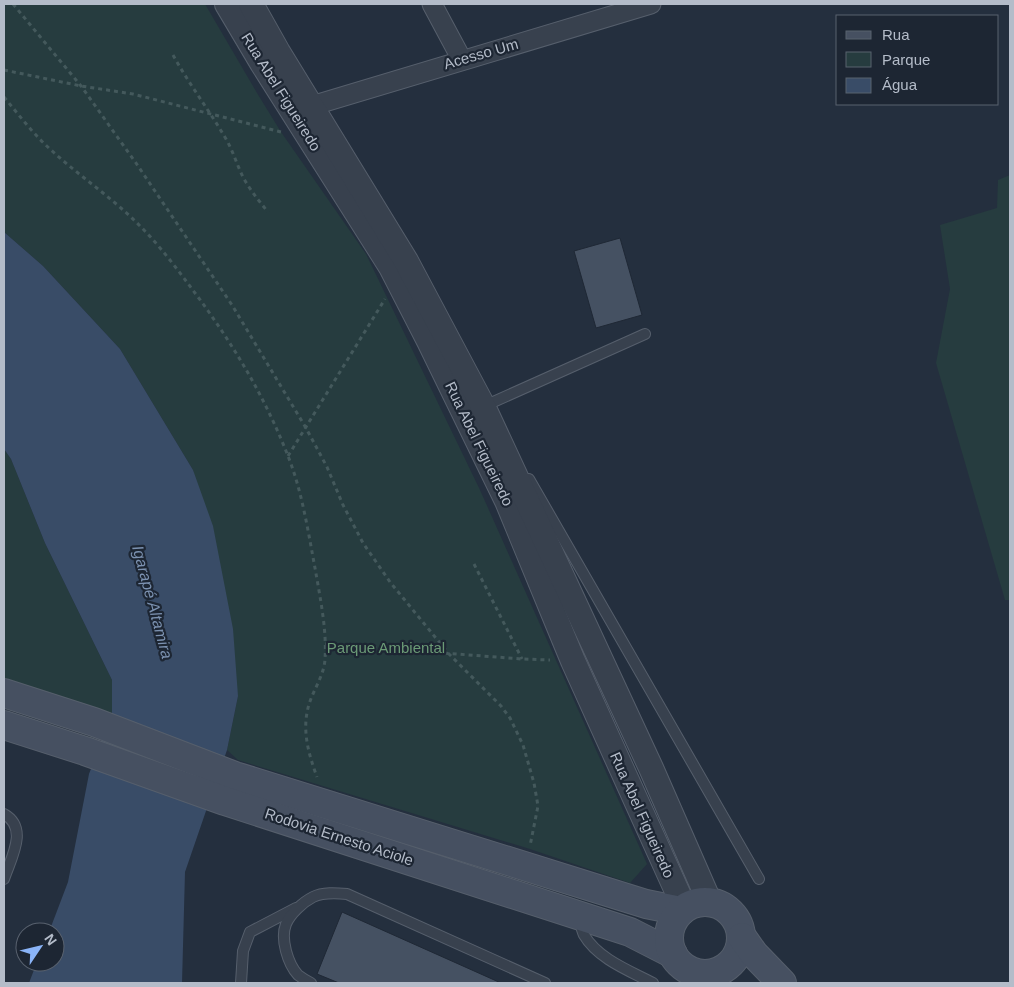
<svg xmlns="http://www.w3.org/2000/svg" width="1014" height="987" viewBox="0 0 1014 987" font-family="Helvetica,sans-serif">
	<rect width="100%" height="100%" fill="#242f3e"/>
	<g fill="#263c3f">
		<polygon points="4,4 205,4 257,93 281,132 366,254 480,490 647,864 630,883 530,849 238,760 227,750 238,696 193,470 120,349 43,266 4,232"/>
		<polygon points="1010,175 1010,600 1005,600 936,363 950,289 940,225 997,208 998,180"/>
		<polygon points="4,449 11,459 45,543 112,680 112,714 4,681"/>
	</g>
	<polygon fill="#394c67" points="4,232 43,266 120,349 193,470 213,526 233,629 238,696 227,750 185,872 182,983 29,983 37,962 55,962 55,932 49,932 68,882 89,774 112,714 112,680 45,543 11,459 4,449"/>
	<g fill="#455162" stroke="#1f2835">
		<polygon points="620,238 642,315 596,328 574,251"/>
		<polygon points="342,912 501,983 339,983 317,974"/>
	</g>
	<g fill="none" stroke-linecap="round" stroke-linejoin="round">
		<defs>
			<g id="service">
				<polyline points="482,407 645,334"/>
				<polyline points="529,479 759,879"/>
				<path d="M4,814C29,828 11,858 4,879"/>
				<path d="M579,920C581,925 582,931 584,935C598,959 630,971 653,983"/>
				<polyline points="241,983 243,951 250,932 296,908"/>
				<path d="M311,983C307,981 302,978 298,975C288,964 280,939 286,924C290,914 303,902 313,897C323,892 336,893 347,894L545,983"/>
			</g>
			<g id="minor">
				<polyline points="432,4 462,60"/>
				<polyline points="298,110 651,4"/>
			</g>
			<g id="tertiary">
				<polyline points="227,4 262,63 391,267 429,341 507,501 573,661 685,909"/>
				<polyline points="251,4 278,52 406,261 483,406 651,768 710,903"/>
			</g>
			<g id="secondary">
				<polyline points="4,693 94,722 235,776 646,904 681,911"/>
				<polyline points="4,725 85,751 225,801 630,932 673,954"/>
				<circle cx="705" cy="938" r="36"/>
				<polyline points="742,937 754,954 782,983"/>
			</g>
		</defs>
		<use href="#service" stroke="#565f6c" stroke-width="12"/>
		<use href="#minor" stroke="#565f6c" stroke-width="21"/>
		<use href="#tertiary" stroke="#565f6c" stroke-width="26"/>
		<use href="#secondary" stroke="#565f6c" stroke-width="30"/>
		<g stroke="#44595c" stroke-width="3" stroke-dasharray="4 4" stroke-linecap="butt">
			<polyline points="13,4 81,86 136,163 232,305 306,428 327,467 343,505 363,543 390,582 449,654 501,706 510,718 523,745 534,783 538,806 530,846"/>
			<path d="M173,55C189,84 209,110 226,139C233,151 237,165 243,177C250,190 259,201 268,212"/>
			<polyline points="4,70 81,86 133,94 281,132"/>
			<path d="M4,97C14,109 24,122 35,134C65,167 108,193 140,226C160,246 178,270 195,293C233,344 265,397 288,456C302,491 308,531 315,568C320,597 327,630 325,659C324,677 312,691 308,708C302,732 309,755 317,777"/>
			<polyline points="288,456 385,299"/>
			<polyline points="474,564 522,659"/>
			<polyline points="325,644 522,659 550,660"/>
		</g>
		<use href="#service" stroke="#38414e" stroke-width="10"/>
		<use href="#minor" stroke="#38414e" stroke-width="19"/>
		<use href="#tertiary" stroke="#38414e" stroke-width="24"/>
		<use href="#secondary" stroke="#465061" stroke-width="28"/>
	</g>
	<g text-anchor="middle" stroke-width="4.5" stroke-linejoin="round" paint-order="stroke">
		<g font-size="15" fill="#b4bcc9" stroke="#1d2633">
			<text transform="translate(481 54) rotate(-16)" y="5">Acesso Um</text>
			<text transform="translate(281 92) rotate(58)" y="5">Rua Abel Figueiredo</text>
			<text transform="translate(479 444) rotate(64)" y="5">Rua Abel Figueiredo</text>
			<text transform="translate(642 815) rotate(66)" y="5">Rua Abel Figueiredo</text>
			<text transform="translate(339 837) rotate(18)" y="5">Rodovia Ernesto Aciole</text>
		</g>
		<g font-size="15" fill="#6b9a76" stroke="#1d2633">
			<text x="386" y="653">Parque Ambiental</text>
		</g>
		<g font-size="16" font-style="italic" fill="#7c92b1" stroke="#1d2633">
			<text transform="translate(153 602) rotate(75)" y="6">Igarapé Altamira</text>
		</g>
	</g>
	<rect width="1014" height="987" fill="none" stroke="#b4bcc9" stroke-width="10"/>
	<rect x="836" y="15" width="162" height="90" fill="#1d2633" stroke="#59626f"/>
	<rect x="846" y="31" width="25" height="8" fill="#465061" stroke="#59626f"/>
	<text x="882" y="40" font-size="15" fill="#b4bcc9">Rua</text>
	<rect x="846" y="52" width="25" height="15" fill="#263c3f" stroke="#59626f"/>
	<text x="882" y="65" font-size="15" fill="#b4bcc9">Parque</text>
	<rect x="846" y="78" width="25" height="15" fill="#394c67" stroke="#59626f"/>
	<text x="882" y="90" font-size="15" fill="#b4bcc9">Água</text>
	<g transform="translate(40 947) rotate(55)"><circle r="24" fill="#1d2633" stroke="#59626f"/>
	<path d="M0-4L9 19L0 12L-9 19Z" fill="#8ab4f8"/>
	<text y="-8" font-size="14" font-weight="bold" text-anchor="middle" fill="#b4bcc9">N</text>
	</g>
</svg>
